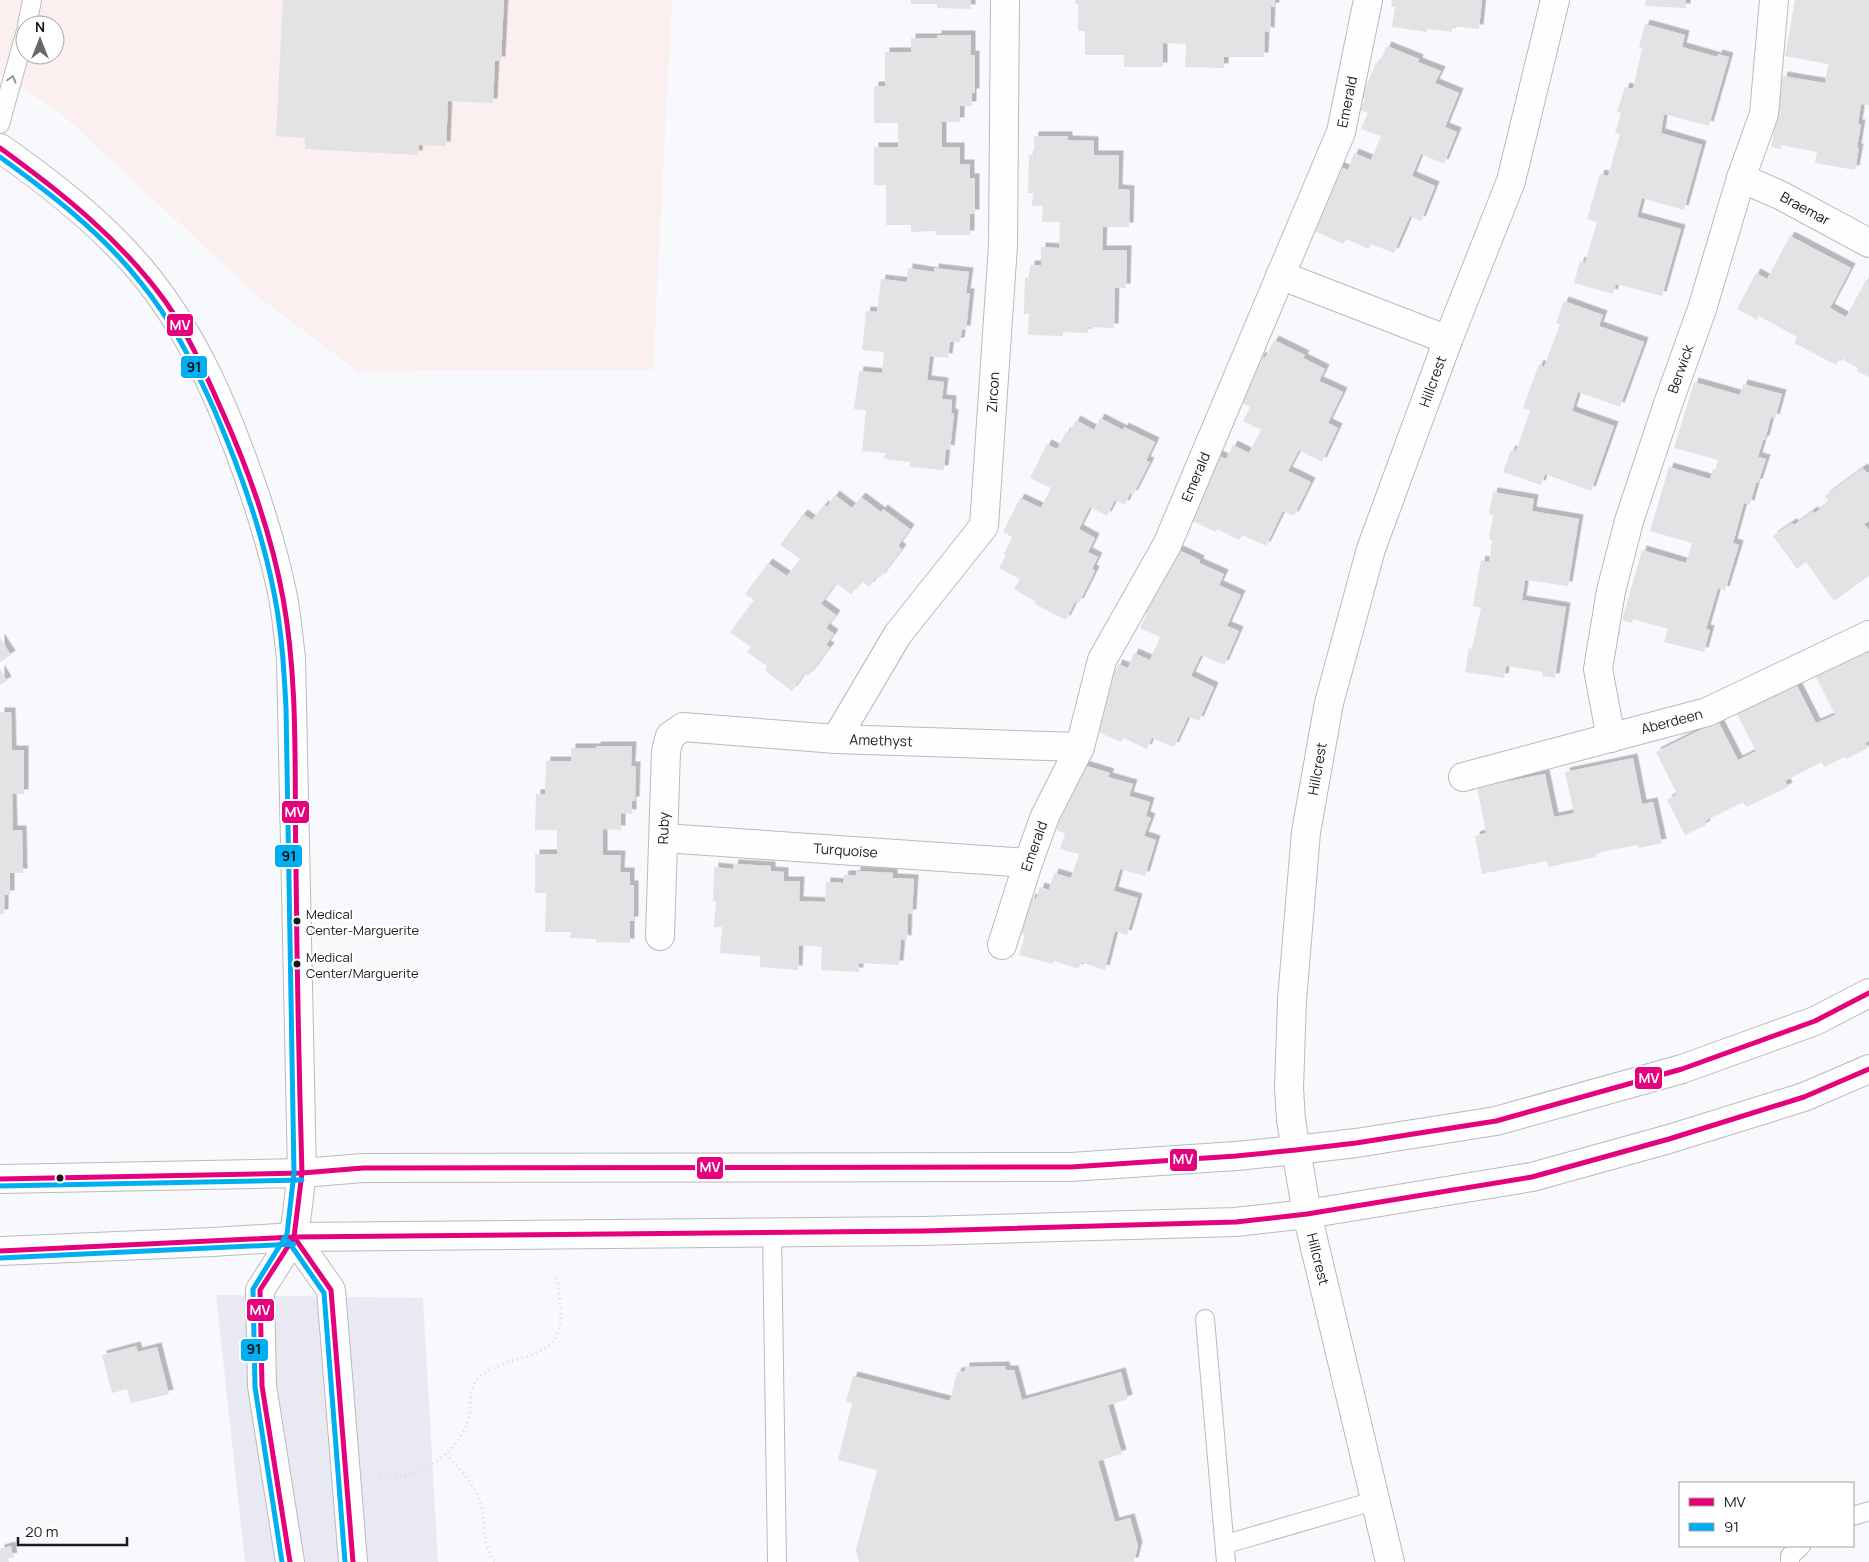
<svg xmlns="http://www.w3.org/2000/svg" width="1869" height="1562" viewBox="0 0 1869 1562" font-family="Manrope,sans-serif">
	<defs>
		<filter id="shadow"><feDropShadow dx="4.5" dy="-4.5" stdDeviation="0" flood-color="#0004"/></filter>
	</defs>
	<rect width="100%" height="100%" fill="#f8f9fd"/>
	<polygon fill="#e9e9f3" points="216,1295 423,1298 438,1562 245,1562"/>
	<path fill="#fbf0ef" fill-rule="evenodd" d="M0,0H672L653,370L357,371L261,299L57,110L0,76ZM25,25H55V55H25Z"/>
	<g fill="#e3e2e4" filter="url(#shadow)">
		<polygon points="283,0 504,0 501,61 495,61 493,103 448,101 446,146 419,145 418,155 305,149 305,138 276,136"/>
		<polygon points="911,0 971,0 971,9 937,8 937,4 911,4"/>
		<polygon points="1075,0 1275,0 1275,7 1271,7 1270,32 1265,31 1264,57 1224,57 1224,68 1185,67 1186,44 1163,43 1163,67 1124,67 1124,55 1085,55 1085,31 1078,31 1078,4 1075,4"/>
		<polygon points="1392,0 1482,0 1479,29 1453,26 1452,32 1427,29 1427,32 1392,27 1395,7 1391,7"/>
		<polygon points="1646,0 1686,0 1686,8 1645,6"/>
		<polygon points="1795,0 1869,0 1869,105 1861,104 1858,124 1861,124 1857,148 1859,148 1855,170 1815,163 1817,152 1781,145 1781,149 1771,147 1783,76 1825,83 1828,64 1785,56"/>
		<polygon points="1645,24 1685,35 1682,47 1717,57 1718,54 1729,57 1709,126 1664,114 1661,133 1702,145 1684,210 1642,198 1637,217 1681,229 1662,296 1616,284 1613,294 1574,283 1580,261 1585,263 1597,222 1587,219 1600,174 1608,176 1620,134 1615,133 1621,113 1617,112 1625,87 1633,89 1642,49 1639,47"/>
		<polygon points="937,35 971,35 971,55 975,55 975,93 972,93 972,106 960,106 960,122 942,122 942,147 960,147 960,164 970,164 970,178 975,178 975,214 970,214 970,235 936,235 936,231 911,232 911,225 886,225 886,185 874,185 874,147 898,147 898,123 874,123 874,86 885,86 885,52 911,52 911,38 937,38"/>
		<polygon points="1387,46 1419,59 1418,62 1441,71 1435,83 1459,93 1445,127 1457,132 1444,164 1421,154 1412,176 1435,186 1421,221 1410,216 1394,253 1371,244 1369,249 1346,239 1344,244 1312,230 1338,166 1348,170 1354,153 1371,160 1381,136 1361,129 1368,113 1360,110 1365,99 1361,97 1376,63 1379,64"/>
		<polygon points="1034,136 1068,136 1068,140 1094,141 1094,155 1119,155 1118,189 1130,190 1129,227 1103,227 1102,250 1127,250 1126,288 1115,288 1114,328 1088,327 1088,333 1063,332 1063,336 1028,335 1029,314 1024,314 1025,277 1030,278 1030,265 1041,265 1041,247 1059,248 1060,222 1042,222 1043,206 1032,206 1033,193 1028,193 1029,155 1034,155"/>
		<polygon points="1790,236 1851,268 1830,308 1846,317 1866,280 1869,281 1869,377 1857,371 1858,368 1840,358 1836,365 1794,343 1797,337 1759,316 1757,320 1737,309 1756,273 1767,279"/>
		<polygon points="908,268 934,272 934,268 969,272 966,293 970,293 966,330 962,330 960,342 950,342 948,358 930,356 927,380 944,382 942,399 952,400 951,413 954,414 950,450 946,449 944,470 910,467 910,462 884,459 885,453 862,451 866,410 854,409 859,371 882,373 884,352 862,350 866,311 877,312 881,279 907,282"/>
		<polygon points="1564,301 1603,315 1599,326 1644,342 1620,407 1578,392 1572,411 1614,426 1591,491 1545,474 1541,485 1503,472 1511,450 1516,451 1530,411 1523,408 1539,364 1544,367 1560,324 1556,323"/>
		<polygon points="1274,340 1305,355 1303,358 1325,369 1319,381 1343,392 1328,423 1338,428 1322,462 1299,450 1288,471 1311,482 1294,516 1283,511 1266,546 1242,535 1239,540 1217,529 1216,532 1184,517 1216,454 1226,459 1233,445 1249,453 1261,430 1243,421 1250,407 1242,403 1248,390 1245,388 1261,356 1265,358"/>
		<polygon points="1694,382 1740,395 1743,384 1782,394 1775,419 1771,417 1765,440 1763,440 1758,457 1766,459 1758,483 1756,483 1750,505 1744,503 1733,543 1739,545 1725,591 1718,588 1706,629 1710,630 1704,652 1664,642 1668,629 1633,619 1632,623 1622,620 1642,550 1686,563 1692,543 1650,531 1669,467 1710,479 1713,469 1715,470 1718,460 1674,448"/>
		<polygon points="1100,418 1123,430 1124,427 1155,442 1146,461 1150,462 1133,495 1130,493 1125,505 1115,500 1107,516 1090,507 1079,529 1095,538 1088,552 1098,557 1092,569 1095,571 1079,603 1075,602 1066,620 1035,604 1036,602 1014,589 1020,579 999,568 1006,555 1004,554 1012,537 1003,532 1020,498 1041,508 1051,488 1030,478 1047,444 1057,449 1066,432 1069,433 1076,420 1094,430"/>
		<polygon points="1863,468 1867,473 1869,472 1869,521 1864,524 1869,530 1869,576 1834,601 1806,562 1797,569 1773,536 1792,523 1794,525 1813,511 1815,513 1829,502 1825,496"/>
		<polygon points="1493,492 1534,499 1532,511 1579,519 1568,586 1525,580 1522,600 1566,607 1555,678 1542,676 1543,672 1506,666 1504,678 1465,672 1469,648 1472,649 1481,608 1473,606 1481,560 1489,562 1492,540 1489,539 1493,515 1489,514"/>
		<polygon points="835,495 852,508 861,497 881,512 883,509 910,529 898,546 902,549 880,578 877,576 869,587 862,581 851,594 836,583 821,604 836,615 826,628 834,634 826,645 830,647 808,676 805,673 792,691 765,671 767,666 747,652 751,647 730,632 754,600 745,594 768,563 787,576 800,559 780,545 803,514 812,520 824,505 827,507"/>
		<polygon points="1170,546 1200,560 1199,563 1224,574 1219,585 1241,595 1227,626 1239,631 1224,665 1201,655 1191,676 1214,687 1199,721 1188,717 1174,747 1152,738 1147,749 1123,738 1121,742 1089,728 1109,674 1113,676 1118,664 1128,668 1134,653 1150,660 1160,637 1140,628 1147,613 1141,610"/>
		<polygon points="0,638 11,655 0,662"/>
		<polygon points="1869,646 1869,741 1865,743 1868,748 1846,759 1845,757 1824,767 1822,762 1785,781 1788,787 1746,807 1743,802 1705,821 1706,825 1685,835 1667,800 1677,794 1656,752 1718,721 1738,760 1756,751 1737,714 1796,684 1816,723 1835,715 1814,673"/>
		<polygon points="0,669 7,681 0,685"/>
		<polygon points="0,712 11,712 12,750 24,750 24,794 12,794 13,830 22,830 23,873 10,873 10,895 4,895 4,914 0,914"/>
		<polygon points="596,746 632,746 631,766 636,766 635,801 632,801 632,814 621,813 621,830 603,829 603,855 621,855 620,872 630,872 630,885 634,885 634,921 630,921 630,943 596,942 596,939 570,938 571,932 545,932 546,893 535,893 535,854 557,854 557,830 535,830 536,794 545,794 546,761 571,761 571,748 596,748"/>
		<polygon points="1633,758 1642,804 1653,802 1662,843 1639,848 1638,845 1595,853 1596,857 1548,867 1547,861 1482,874 1475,836 1486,833 1477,787 1545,774 1554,817 1574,813 1565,772"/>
		<polygon points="1077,763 1110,773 1108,777 1133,784 1129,796 1150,802 1146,816 1151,818 1144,836 1156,840 1145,876 1120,869 1114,891 1138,898 1127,935 1115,931 1105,970 1081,962 1079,969 1054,961 1053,964 1019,955 1025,935 1021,933 1031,898 1036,899 1040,887 1049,890 1054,873 1071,878 1079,854 1060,849 1065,833 1056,830 1060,818 1056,817"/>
		<polygon points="734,864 771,866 771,871 784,872 784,881 800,881 799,901 825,902 826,882 843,883 844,875 856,875 856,871 893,873 893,878 914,879 912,914 908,914 907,940 901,939 899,965 859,963 859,972 821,970 822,947 799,945 798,970 760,967 760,956 720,953 722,927 714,927 716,901 713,901 714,867 733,869"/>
		<polygon points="136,1346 138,1352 157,1347 169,1394 131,1403 127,1389 112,1393 102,1355"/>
		<polygon points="1005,1366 1006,1370 1014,1370 1022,1400 1121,1372 1128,1399 1108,1405 1122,1454 1098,1461 1115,1522 1130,1518 1138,1546 1134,1562 859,1562 856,1550 877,1470 838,1460 852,1403 846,1401 853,1376 950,1401 957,1372 965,1371 965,1367"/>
		<polygon points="11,1546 13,1557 8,1558 9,1562 0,1562 0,1549"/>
	</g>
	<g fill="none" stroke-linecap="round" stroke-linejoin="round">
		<defs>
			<g id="service">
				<polyline points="27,25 32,0"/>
				<polyline points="0,124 25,34"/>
				<polyline points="772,1234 777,1562"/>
				<polyline points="1205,1319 1226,1562"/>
				<polyline points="1853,1516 1869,1511"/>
				<polyline points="1226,1544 1374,1501"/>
				<polyline points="1790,1562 1790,1556 1801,1546"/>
			</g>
			<g id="minor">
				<path id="s1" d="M1741,178L1782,196L1869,243"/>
				<polyline points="1280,275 1448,340"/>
				<path id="s2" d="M1611,738L1598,669L1611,591L1629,521L1668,404L1702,309L1741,178L1764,114L1774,0"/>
				<path id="s3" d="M836,739L898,634L984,526L1003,245L1005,0"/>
				<path id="s4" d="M1463,777L1707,712L1869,635"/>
				<path id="s5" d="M664,838L1028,863"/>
				<path id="s6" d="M660,936L666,751L670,736L683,727L836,739L1080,747"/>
				<path id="s7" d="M1002,945L1028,863L1045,816L1080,747L1102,660L1167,545L1341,132L1368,0"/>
			</g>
			<g id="tertiary">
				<polyline points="290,1562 262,1386 260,1290 294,1237 331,1290 353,1562"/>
				<path id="s8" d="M1390,1562L1307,1214L1291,1120L1289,1088L1292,1000L1306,832L1329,703L1371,549L1448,340L1511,181L1555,0"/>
			</g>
			<path id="secondary" d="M0,148C50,183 100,222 140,269C195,334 228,415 255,495C266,528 276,562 283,597C287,617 288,637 291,657L302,1173L294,1237"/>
			<g id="primary">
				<polyline points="0,1179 302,1173 363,1168 1071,1167 1236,1156 1296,1150 1356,1143 1496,1121 1682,1069 1815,1021 1869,993"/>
				<polyline points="0,1251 212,1242 294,1237 924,1231 1236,1222 1307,1214 1532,1177 1669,1139 1804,1097 1869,1069"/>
			</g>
		</defs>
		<use href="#service" stroke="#bababd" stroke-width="20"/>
		<use href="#minor" stroke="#bababd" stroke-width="30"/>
		<use href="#tertiary" stroke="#bababd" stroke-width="30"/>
		<use href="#secondary" stroke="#bababd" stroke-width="30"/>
		<use href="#primary" stroke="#bababd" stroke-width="30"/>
		<g stroke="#dbdbdc" stroke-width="3" stroke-dasharray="1 4" stroke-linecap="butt">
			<path d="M446,1454C459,1469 474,1483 480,1502C487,1523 480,1545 496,1562"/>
			<path d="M380,1477C388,1477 396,1477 403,1476C432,1470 461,1447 469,1418C471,1407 469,1394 474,1384C479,1375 489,1370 498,1366C511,1360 525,1358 538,1352C570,1340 560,1301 556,1275"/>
		</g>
		<use href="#service" stroke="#fefeff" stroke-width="18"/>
		<use href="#minor" stroke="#fefeff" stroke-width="28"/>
		<use href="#tertiary" stroke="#fefeff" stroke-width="28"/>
		<use href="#secondary" stroke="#fefeff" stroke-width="28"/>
		<use href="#primary" stroke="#fefeff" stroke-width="28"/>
		<defs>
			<g id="bus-1">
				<path d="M0,148C61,192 120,239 165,301C189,335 205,373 222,411C249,471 271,533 283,598C299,686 294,779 296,868C297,970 299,1071 302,1173L294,1237L260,1290L262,1386L290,1562"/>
				<polyline points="0,1179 302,1173 363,1168 1071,1167 1236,1156 1296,1150 1356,1143 1496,1121 1682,1069 1815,1021 1869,993"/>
				<polyline points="294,1237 331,1290 353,1562"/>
				<polyline points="0,1251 294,1237 924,1231 1236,1222 1307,1214 1532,1177 1669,1139 1804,1097 1869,1069"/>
			</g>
			<g id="bus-2">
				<path d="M0,157C51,194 102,233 141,283C172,321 193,363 213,407C240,469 263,532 275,598C282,634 284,671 286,707L294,1173L287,1234L253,1289L255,1387L282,1562"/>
				<polyline points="0,1186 302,1180"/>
				<polyline points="288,1241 324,1293 345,1562"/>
				<polyline points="0,1258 294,1244"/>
			</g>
		</defs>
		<use href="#bus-1" stroke="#fff" stroke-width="9"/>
		<use href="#bus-2" stroke="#fff" stroke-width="9"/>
		<use href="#bus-1" stroke="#e5007d" stroke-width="5"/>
		<use href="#bus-2" stroke="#00aff2" stroke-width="5"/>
	</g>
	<defs><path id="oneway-chevron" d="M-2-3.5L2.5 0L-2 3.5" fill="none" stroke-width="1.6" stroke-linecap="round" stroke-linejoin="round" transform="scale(1.25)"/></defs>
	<use stroke="#979799" href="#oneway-chevron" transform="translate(12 79) rotate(-74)"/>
	<g fill="#1a1a1c" stroke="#fff" stroke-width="2">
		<circle cx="297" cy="921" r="4.5"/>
		<circle cx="297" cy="964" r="4.5"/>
		<circle cx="60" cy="1178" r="4.5"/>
	</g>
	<g text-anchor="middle" stroke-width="4" stroke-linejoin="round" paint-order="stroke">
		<g font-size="13" fill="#1a1a1c" stroke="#fff" text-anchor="start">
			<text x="306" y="919">Medical<tspan x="306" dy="16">Center-Marguerite</tspan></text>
			<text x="306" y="962">Medical<tspan x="306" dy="16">Center/Marguerite</tspan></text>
		</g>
		<g font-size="14" fill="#1a1a1c" stroke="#fff">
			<text dy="5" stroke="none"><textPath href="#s7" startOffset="914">Emerald</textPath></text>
			<text dy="5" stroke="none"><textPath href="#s1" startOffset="71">Braemar</textPath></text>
			<text dy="5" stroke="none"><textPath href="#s2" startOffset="382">Berwick</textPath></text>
			<text dy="5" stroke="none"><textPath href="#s8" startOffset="1211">Hillcrest</textPath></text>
			<text dy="5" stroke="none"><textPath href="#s3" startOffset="394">Zircon</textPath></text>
			<text dy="5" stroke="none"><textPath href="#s7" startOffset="509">Emerald</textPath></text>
			<text dy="5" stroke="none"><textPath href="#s4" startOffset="216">Aberdeen</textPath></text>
			<text dy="5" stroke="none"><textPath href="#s6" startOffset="415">Amethyst</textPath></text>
			<text dy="5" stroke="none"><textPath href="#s8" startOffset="806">Hillcrest</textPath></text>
			<text dy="5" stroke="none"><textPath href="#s6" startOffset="108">Ruby</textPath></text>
			<text dy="5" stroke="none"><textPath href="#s7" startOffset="104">Emerald</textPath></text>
			<text dy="5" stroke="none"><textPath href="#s5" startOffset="182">Turquoise</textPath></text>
			<text transform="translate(1318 1259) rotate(76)" y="5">Hillcrest</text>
		</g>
	</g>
	<g stroke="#fff" stroke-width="2">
		<rect x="166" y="313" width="28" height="24" rx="5" fill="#e5007d"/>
		<rect x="180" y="355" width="28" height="24" rx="5" fill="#00aff2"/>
		<rect x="281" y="800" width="29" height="24" rx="5" fill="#e5007d"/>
		<rect x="274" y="844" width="29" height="24" rx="5" fill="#00aff2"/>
		<rect x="1634" y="1066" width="29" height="24" rx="5" fill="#e5007d"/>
		<rect x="1169" y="1148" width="29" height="24" rx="5" fill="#e5007d"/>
		<rect x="696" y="1156" width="28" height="24" rx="5" fill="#e5007d"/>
		<rect x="246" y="1298" width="29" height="24" rx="5" fill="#e5007d"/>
		<rect x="240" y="1338" width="29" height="24" rx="5" fill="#00aff2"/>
	</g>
	<g font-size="14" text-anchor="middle" font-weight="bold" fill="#fff">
		<text x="180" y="330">MV</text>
		<text x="295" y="817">MV</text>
		<text x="1649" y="1083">MV</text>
		<text x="1183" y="1164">MV</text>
		<text x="710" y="1172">MV</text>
		<text x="260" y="1315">MV</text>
	</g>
	<g font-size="14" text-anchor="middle" font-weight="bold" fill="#111">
		<text x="194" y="372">91</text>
		<text x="289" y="861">91</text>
		<text x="254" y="1354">91</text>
	</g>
	<rect x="1679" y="1482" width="175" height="65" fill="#ffffff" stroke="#a3a3a4"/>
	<rect x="1689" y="1498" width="25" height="8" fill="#e5007d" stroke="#a3a3a4"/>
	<text x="1724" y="1507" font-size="15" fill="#1a1a1c">MV</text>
	<rect x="1689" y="1523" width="25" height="8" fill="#00aff2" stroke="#a3a3a4"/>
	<text x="1724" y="1532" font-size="15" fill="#1a1a1c">91</text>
	<g transform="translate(40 40)"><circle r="24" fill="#ffffff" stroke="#a3a3a4"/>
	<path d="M0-4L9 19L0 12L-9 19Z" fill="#68686b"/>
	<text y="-8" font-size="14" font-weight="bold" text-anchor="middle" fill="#1a1a1c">N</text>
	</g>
	<path d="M18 1537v8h109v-8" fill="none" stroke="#1a1a1c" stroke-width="2.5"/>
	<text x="25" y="1537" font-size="15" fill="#1a1a1c" stroke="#ffffff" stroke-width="4" paint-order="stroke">20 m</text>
</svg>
